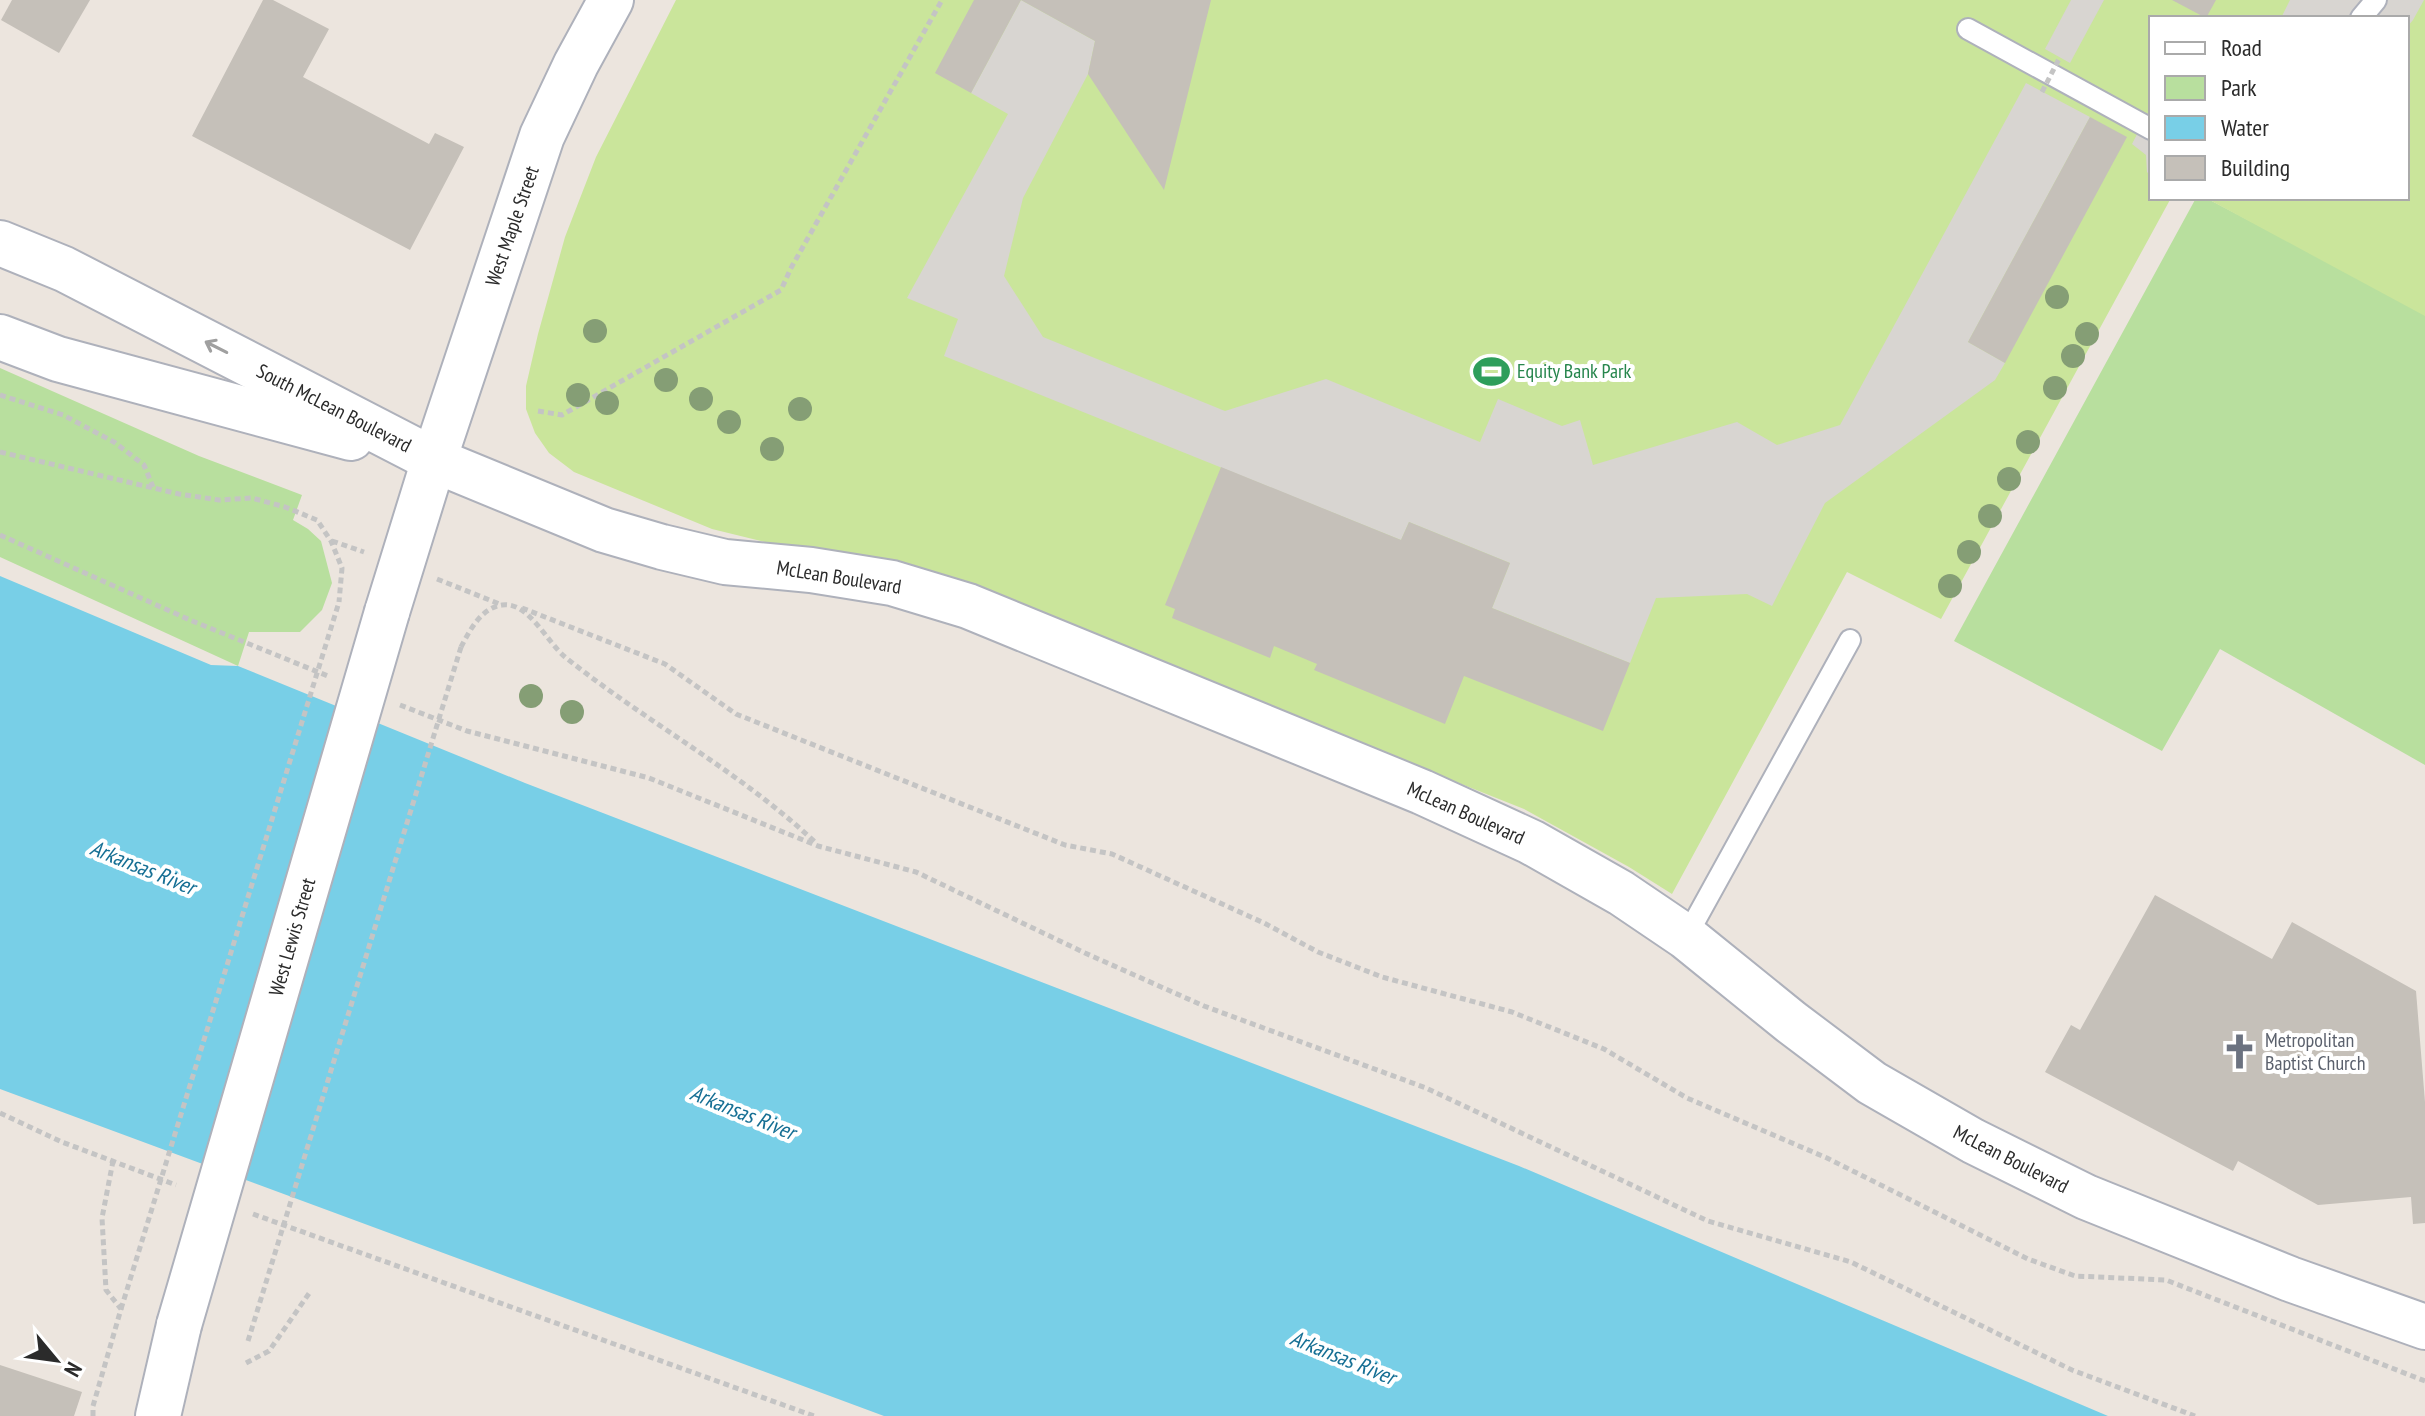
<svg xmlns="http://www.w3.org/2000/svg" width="2425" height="1416" viewBox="0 0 2425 1416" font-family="'PT Sans Narrow',sans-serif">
	<rect width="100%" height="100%" fill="#ece5de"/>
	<g fill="#b8df9e">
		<polygon points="2196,198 2206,198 2425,313 2425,765 2220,649 2162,751 1954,641"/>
		<polygon points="0,368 199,456 302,495 293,520 308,529 321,541 332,583 322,610 300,632 249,632 238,666 0,557"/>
	</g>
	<polygon fill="#cae59b" points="676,0 2425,0 2425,316 2206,198 2407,198 2407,18 2151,18 2151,198 2171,198 1941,619 1847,572 1672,894 1629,867 1524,809 1396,758 785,547 712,529 574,472 549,453 535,433 526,409 526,386 538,334 565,237 596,157"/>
	<g fill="#d8d5d1">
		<polygon points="1021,0 1095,41 1088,74 1023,198 1004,276 1043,337 1225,411 1326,379 1480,442 1498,399 1562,426 1580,420 1593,465 1737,422 1777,445 1840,425 2026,83 2090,117 1968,342 2005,363 1995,380 1825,503 1772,606 1747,594 1656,598 1630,663 1492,608 1510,563 1409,522 1401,540 944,356 958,319 907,298 1008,114 971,93"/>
		<polygon points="2071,0 2104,0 2070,63 2045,49"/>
		<polygon points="2290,0 2424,0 2413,20 2407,27 2407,18 2281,18"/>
		<polygon points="2151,107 2151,176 2147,172 2146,155 2132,144"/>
	</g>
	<polygon fill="#78cfe7" points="0,576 211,665 238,666 525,783 1519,1166 2108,1416 884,1416 0,1089"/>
	<g fill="#c5c0b9">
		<polygon points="12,0 90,0 59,53 1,20"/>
		<polygon points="263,0 273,0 329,29 303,77 429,144 435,133 464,147 410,250 192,136"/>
		<polygon points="974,0 1211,0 1164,190 1088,74 1095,41 1021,0 971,93 935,73"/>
		<polygon points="2172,0 2216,0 2206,18"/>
		<polygon points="2090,117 2127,137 2005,363 1968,342"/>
		<polygon points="1221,467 1401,540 1409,522 1510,563 1492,608 1630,663 1603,731 1464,676 1445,724 1314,670 1317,664 1274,646 1270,658 1172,618 1175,609 1165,605"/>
		<polygon points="2155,895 2272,959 2292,922 2416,991 2425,1102 2425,1223 2413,1224 2411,1197 2318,1205 2238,1161 2233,1171 2045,1072 2071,1025 2080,1030"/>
		<polygon points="0,1365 82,1392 74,1416 0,1416"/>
	</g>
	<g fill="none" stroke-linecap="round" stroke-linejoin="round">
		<defs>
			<g id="lane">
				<polyline points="2361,18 2376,0"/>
				<polyline points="1968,29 2151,129"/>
				<polyline points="1686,937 1850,640"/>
			</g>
			<g id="secondary">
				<polyline points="0,243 64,269 434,460 604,530 662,547 725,562 811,570 892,583 968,606 1422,792 1531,842 1621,893 1686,937 1791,1022 1872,1083 1973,1141 2086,1197 2290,1279 2425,1327"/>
				<polyline points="0,337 58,359 351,438"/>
				<polyline points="387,612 434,460 542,136 576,64 611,0"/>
				<polyline points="158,1416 179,1325"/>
			</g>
		</defs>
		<use href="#lane" stroke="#aeb1bb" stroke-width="24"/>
		<use href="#secondary" stroke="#aeb1bb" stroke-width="48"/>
		<g stroke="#c4c4c4" stroke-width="5" stroke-dasharray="6 4" stroke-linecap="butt">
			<polyline points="0,395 63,415 114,442 144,465 153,487"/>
			<polyline points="538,411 562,415 781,290 791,268 942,0"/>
			<polyline points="0,452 179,494 219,500 252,498 285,507 317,520 331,541 342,568 339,602"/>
			<polyline points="0,535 190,620 328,676"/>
			<polyline points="332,541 364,552"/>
			<polyline points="437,579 502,605"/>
			<polyline points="522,608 665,664 736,714 1065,845 1112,854 1264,923 1318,952 1382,977 1512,1012 1604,1049 1687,1098 1827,1158 2028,1259 2075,1276 2166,1280 2425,1381"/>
			<path d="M461,647C470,630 481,608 502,605C528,601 547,642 565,657C646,722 739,771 815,842"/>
			<polyline points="400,705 467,731 649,778 818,846 916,872 1085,953 1204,1006 1426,1088 1708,1221 1851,1262 2072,1370 2195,1416"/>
			<polyline points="0,1113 62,1142 176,1185"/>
			<polyline points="253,1214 814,1416"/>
			<polyline points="246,1363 269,1351 310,1292"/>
			<polyline points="93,1416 93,1406 121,1309 106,1290 102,1218 113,1161"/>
		</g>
		<use href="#lane" stroke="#fff" stroke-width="20"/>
		<use href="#secondary" stroke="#fff" stroke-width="44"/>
		<defs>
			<polyline id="secondary-bridge" points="179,1325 387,612"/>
		</defs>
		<use href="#secondary-bridge" stroke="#aeb1bb" stroke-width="48" stroke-linecap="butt"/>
		<g stroke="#c4c4c4" stroke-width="5" stroke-dasharray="6 4" stroke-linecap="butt">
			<polyline points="2042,92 2060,57"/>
			<polyline points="121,1309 339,602"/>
			<polyline points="248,1341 461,647"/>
		</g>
		<use href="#secondary-bridge" stroke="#fff" stroke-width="44"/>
	</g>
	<g fill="#859e75">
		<circle cx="2057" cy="297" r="12"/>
		<circle cx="595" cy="331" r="12"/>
		<circle cx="2087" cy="334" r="12"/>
		<circle cx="2073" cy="356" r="12"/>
		<circle cx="666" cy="380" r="12"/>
		<circle cx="2055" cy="388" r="12"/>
		<circle cx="578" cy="395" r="12"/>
		<circle cx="701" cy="399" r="12"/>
		<circle cx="607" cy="403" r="12"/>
		<circle cx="800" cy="409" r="12"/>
		<circle cx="729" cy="422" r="12"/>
		<circle cx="2028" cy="442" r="12"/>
		<circle cx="772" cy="449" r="12"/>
		<circle cx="2009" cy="479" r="12"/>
		<circle cx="1990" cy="516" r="12"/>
		<circle cx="1969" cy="552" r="12"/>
		<circle cx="1950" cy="586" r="12"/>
		<circle cx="531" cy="696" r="12"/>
		<circle cx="572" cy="712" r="12"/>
	</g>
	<defs><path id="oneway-shaft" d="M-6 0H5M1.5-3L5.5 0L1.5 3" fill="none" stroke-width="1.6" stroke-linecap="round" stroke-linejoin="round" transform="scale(2)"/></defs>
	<use stroke="#a0a0a0" href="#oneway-shaft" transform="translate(216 347) rotate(-153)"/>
	<defs>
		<symbol id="stadium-bare" viewBox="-9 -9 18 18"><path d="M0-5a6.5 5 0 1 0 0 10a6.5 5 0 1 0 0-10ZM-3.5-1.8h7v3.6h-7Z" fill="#2e9e5b" stroke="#fff" stroke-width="2.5" paint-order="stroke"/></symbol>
		<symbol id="church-bare" viewBox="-9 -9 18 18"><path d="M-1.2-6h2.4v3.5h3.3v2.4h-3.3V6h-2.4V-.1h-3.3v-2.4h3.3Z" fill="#6b7280" stroke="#fff" stroke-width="2.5" paint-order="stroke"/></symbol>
	</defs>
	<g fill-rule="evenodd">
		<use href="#stadium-bare" x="1466" y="346" width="51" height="51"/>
		<use href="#church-bare" x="2214" y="1026" width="51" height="51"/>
	</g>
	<g text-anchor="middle" stroke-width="8" stroke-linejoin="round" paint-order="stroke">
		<g font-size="20" fill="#2b2b2b" stroke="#fff">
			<text transform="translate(512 226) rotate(-71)" y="7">West Maple Street</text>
			<text transform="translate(334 408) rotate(27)" y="7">South McLean Boulevard</text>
			<text transform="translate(839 577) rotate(9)" y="7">McLean Boulevard</text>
			<text transform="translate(1466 813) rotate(24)" y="7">McLean Boulevard</text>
			<text transform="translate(292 937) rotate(-74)" y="7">West Lewis Street</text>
			<text transform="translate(2011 1159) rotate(27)" y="7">McLean Boulevard</text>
		</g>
		<g font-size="20" fill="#27864d" stroke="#fff" text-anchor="start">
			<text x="1517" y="378">Equity Bank Park</text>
		</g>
		<g font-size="20" fill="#5b616d" stroke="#fff" text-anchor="start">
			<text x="2265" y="1047">Metropolitan<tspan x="2265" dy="23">Baptist Church</tspan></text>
		</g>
		<g font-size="22" font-style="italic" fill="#166f94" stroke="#fff">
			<text transform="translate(143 867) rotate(22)" y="8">Arkansas River</text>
			<text transform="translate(743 1112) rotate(22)" y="8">Arkansas River</text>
			<text transform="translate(1343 1357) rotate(22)" y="8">Arkansas River</text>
		</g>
	</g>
	<rect x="2149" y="16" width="260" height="184" fill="#ffffff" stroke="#aaaaaa" stroke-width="2"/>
	<rect x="2165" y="42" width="40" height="12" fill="#ffffff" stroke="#aaaaaa" stroke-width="2"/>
	<text x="2221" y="56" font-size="24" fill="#2b2b2b">Road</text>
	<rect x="2165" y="76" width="40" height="24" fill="#b8df9e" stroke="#aaaaaa" stroke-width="2"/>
	<text x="2221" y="96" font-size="24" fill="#2b2b2b">Park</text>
	<rect x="2165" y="116" width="40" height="24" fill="#78cfe7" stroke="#aaaaaa" stroke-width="2"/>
	<text x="2221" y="136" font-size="24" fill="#2b2b2b">Water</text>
	<rect x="2165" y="156" width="40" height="24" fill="#c5c0b9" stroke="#aaaaaa" stroke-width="2"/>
	<text x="2221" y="176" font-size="24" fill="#2b2b2b">Building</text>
	<g transform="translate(56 1360) rotate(119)" stroke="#ffffff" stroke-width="6" paint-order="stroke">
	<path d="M0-6L14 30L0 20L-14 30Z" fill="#2b2b2b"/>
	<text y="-12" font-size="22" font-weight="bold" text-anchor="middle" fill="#2b2b2b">N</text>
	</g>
</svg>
